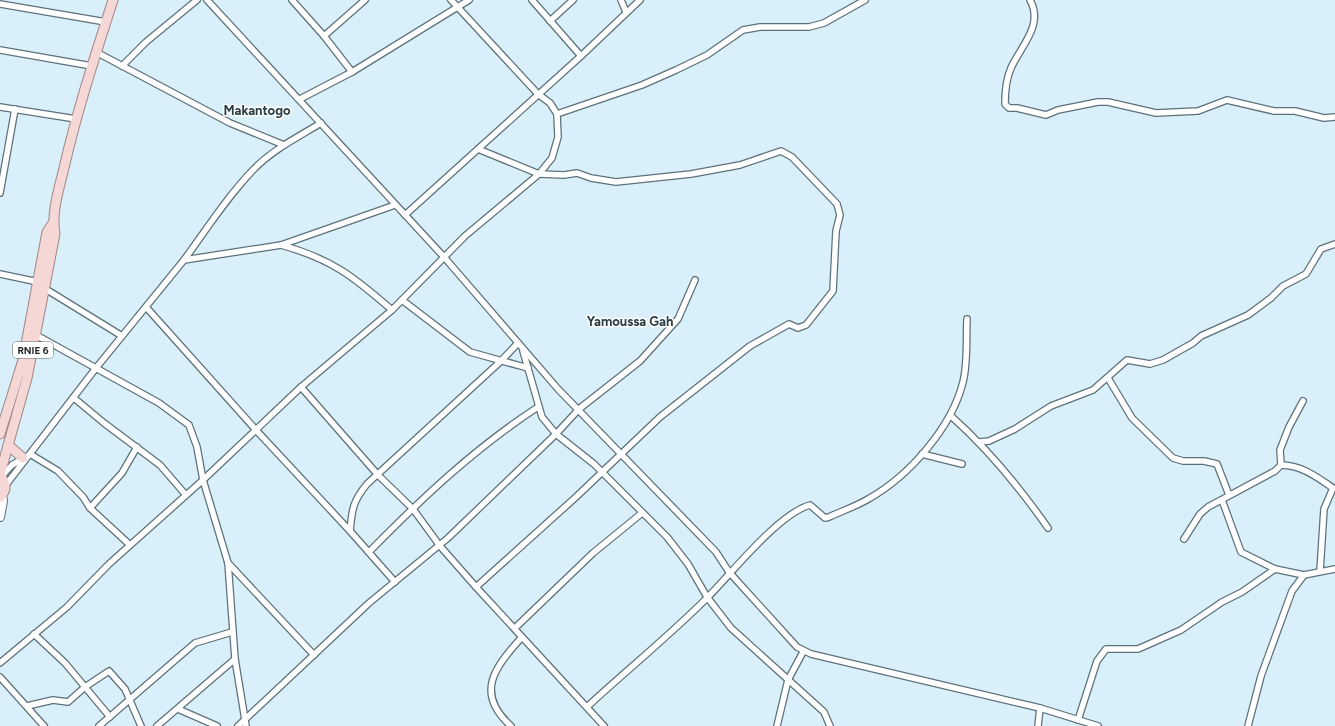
<svg xmlns="http://www.w3.org/2000/svg" width="1335" height="726" viewBox="0 0 1335 726" font-family="Figtree,sans-serif">
	<rect width="100%" height="100%" fill="#d9eff9"/>
	<g fill="none" stroke-linecap="round" stroke-linejoin="round">
		<defs>
			<g id="street">
				<polyline points="207,0 444,257 558,389 716,552 729,572 797,647 811,654 1040,708 1098,726"/>
				<polyline points="292,0 324,36 352,72"/>
				<polyline points="532,0 581,56"/>
				<polyline points="621,0 626,12"/>
				<path d="M1030,0C1044,25 1021,46 1011,68C1006,79 1005,92 1005,104L1009,108H1017L1046,115L1058,110L1098,102H1108L1156,113L1198,111L1227,100L1274,111H1295L1324,118L1335,117"/>
				<polyline points="0,4 106,22"/>
				<polyline points="550,21 573,0"/>
				<polyline points="324,36 365,0"/>
				<polyline points="0,50 92,66"/>
				<polyline points="96,52 230,123 284,145"/>
				<polyline points="122,66 146,42 197,0"/>
				<polyline points="300,99 352,72 469,0"/>
				<polyline points="0,107 76,119"/>
				<polyline points="557,114 642,85 676,70 707,55 743,30 760,27 809,27 824,23 865,0"/>
				<polyline points="0,193 15,109"/>
				<polyline points="405,215 581,56 640,0"/>
				<path d="M281,245C332,259 354,277 392,310"/>
				<path d="M184,260C206,230 227,197 253,170C272,150 298,137 321,123"/>
				<polyline points="0,274 38,282"/>
				<polyline points="44,288 122,336"/>
				<polyline points="402,300 470,352 528,368"/>
				<polyline points="146,307 256,430 350,531 395,582"/>
				<polyline points="36,335 159,403 189,425 197,447 203,480 228,563 235,659 246,726"/>
				<polyline points="523,351 542,417 556,434 594,464 667,537 688,564 707,597 731,628 824,712 830,726"/>
				<polyline points="1108,378 1132,418 1173,458 1183,461 1204,461 1217,464 1229,495"/>
				<polyline points="301,387 378,475 413,509 440,546 476,587 604,726"/>
				<polyline points="74,398 104,423 160,465 185,494"/>
				<path d="M951,416C988,449 1020,488 1048,528"/>
				<polyline points="979,442 989,441 1015,429 1051,406 1093,390 1127,360 1150,364 1163,360 1193,343 1201,336 1248,315 1271,298 1283,286 1306,274 1321,249 1335,244"/>
				<polyline points="30,454 58,471 83,497 90,508 130,545"/>
				<polyline points="922,454 962,464"/>
				<polyline points="1281,465 1280,450 1289,427 1303,401"/>
				<polyline points="1,477 12,465 24,458"/>
				<polyline points="5,486 96,368 184,260 281,245 395,205"/>
				<polyline points="1222,500 1241,552 1275,569 1304,575"/>
				<polyline points="90,508 122,473 137,447"/>
				<path d="M350,531C352,509 353,501 367,484L501,361L518,343"/>
				<path d="M1184,539L1200,514L1208,507L1275,471L1281,465C1301,465 1317,477 1333,488L1324,509L1320,571"/>
				<path d="M369,552C421,499 475,448 538,407"/>
				<polyline points="228,563 314,655"/>
				<polyline points="476,587 576,497 660,417 750,346 789,324 798,328 806,325 833,291 836,231 840,215 837,204 792,157 781,151 740,165 691,174 616,182 591,178 577,173 564,175 539,174 478,149"/>
				<polyline points="515,628 593,553 642,513"/>
				<polyline points="34,634 65,663 110,717"/>
				<polyline points="0,663 67,607 109,564 203,480 301,387 392,310 465,236 539,174 552,158 558,137 557,114 550,103 538,94 451,0"/>
				<polyline points="0,677 44,726"/>
				<polyline points="27,706 53,700 68,702 85,687 109,671 125,689 141,726"/>
				<path d="M588,706C627,670 669,636 707,598C731,574 778,514 810,505L825,518L829,517C842,511 857,506 870,498C910,475 952,427 963,382C968,362 966,339 967,319"/>
				<polyline points="178,709 217,726"/>
				<polyline points="1078,720 1097,661 1106,649 1138,649 1181,630 1222,602 1242,592 1275,569"/>
				<polyline points="99,726 195,643 232,632"/>
				<polyline points="157,726 235,659"/>
				<polyline points="238,726 369,603 448,538 556,434 579,409 640,361 678,319 695,280"/>
				<path d="M511,726C474,693 495,667 522,637"/>
				<polyline points="777,726 788,680 803,652"/>
				<polyline points="1038,726 1040,708"/>
				<polyline points="1248,726 1261,676 1292,591 1304,575 1335,569"/>
			</g>
			<polyline id="secondary" points="0,517 3,501 2,495"/>
			<g id="primary">
				<polyline points="0,434 23,360 47,232 53,223"/>
				<polyline points="8,445 23,458"/>
				<path d="M0,474L27,378L55,234C51,213 59,189 64,168C77,111 95,56 113,0"/>
				<path d="M0,476C6,483 7,490 0,497"/>
			</g>
		</defs>
		<use href="#street" stroke="#5d717a" stroke-width="8"/>
		<use href="#secondary" stroke="#5d717a" stroke-width="10"/>
		<use href="#primary" stroke="#a48586" stroke-width="11"/>
		<use href="#street" stroke="#fff" stroke-width="5.5"/>
		<use href="#secondary" stroke="#fff" stroke-width="8"/>
		<use href="#primary" stroke="#f5d7d6" stroke-width="9"/>
	</g>
	<g text-anchor="middle" stroke-width="3" stroke-linejoin="round" paint-order="stroke">
		<rect fill="#fff" stroke="#5d6366" stroke-width="1" x="13" y="342" width="40" height="16" rx="3"/>
		<g font-size="10" font-weight="bold" fill="#182024">
			<text x="33" y="354">RNIE 6</text>
		</g>
		<g font-size="13" font-weight="bold" fill="#2a3d45" stroke="#fff">
			<text x="257" y="115">Makantogo</text>
			<text x="630" y="326">Yamoussa Gah</text>
		</g>
	</g>
</svg>
